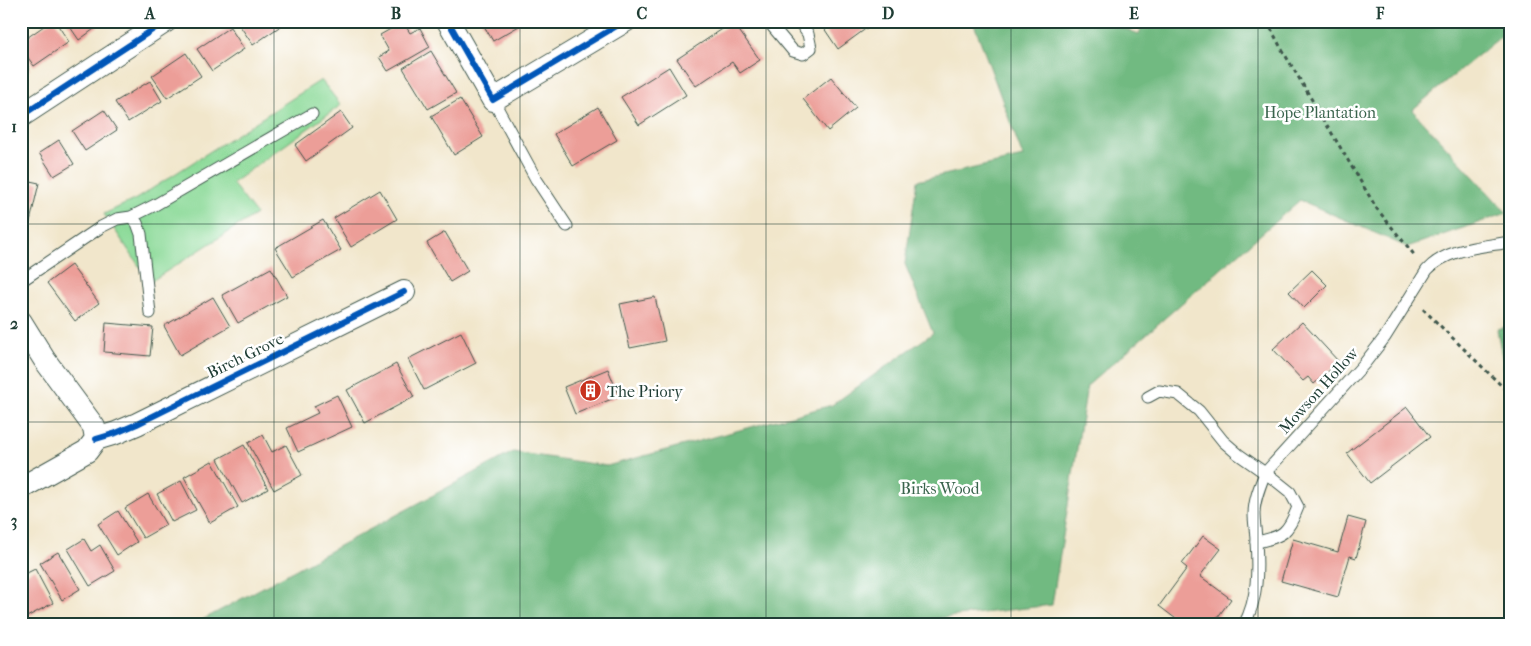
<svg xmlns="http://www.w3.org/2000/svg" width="1531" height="646" viewBox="0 0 1531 646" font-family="'IM FELL French Canon',serif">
	<rect width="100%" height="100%" fill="#fff"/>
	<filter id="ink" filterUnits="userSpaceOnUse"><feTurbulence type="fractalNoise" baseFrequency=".02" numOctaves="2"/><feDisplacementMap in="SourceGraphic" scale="10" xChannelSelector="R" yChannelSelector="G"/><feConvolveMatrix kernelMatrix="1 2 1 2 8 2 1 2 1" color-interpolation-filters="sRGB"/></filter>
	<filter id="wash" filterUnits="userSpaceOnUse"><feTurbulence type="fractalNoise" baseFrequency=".0096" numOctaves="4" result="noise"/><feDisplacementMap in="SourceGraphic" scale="20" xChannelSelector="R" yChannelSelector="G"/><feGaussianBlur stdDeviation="1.12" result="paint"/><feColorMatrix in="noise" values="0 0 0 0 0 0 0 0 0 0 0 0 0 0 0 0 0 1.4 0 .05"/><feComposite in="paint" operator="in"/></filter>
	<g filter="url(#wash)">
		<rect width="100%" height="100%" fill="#f1e6cb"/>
		<polygon fill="#8cda99" stroke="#568c66" points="321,80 341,105 232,183 256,214 150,282 104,214 136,199"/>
		<g fill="#71ba81" stroke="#487c5a">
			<polygon points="973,21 1103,21 1139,34 1144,21 1510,21 1510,29 1412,110 1507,213 1407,247 1300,200 1087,386 1052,605 931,619 929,625 193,625 513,452 607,466 832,405 933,333 905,264 917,181 1023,157"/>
			<polygon points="1510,326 1510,401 1497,329"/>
		</g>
		<g id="blocks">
			<g fill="#ec9e98">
				<polygon points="51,21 55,21 69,42 34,66 21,48 21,42"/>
				<polygon points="66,21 105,21 79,40"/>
				<polygon points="240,21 284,21 285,23 253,45 238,23"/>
				<polygon points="371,21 388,21 375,28"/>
				<polygon points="481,21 516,21 519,26 493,41"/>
				<polygon points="819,21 869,21 871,25 838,49"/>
				<polygon points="403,22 410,33 420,28 430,47 388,71 379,57 389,51 380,35"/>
				<polygon points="733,22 760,60 740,73 732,62 696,86 677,59"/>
				<polygon points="230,27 244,49 212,71 197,49"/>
				<polygon points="431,51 456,93 428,109 403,68"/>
				<polygon points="186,53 201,76 167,98 152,76"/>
				<polygon points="21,57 30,69 21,75"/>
				<polygon points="669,67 686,95 639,125 621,97"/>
				<polygon points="831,77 856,108 828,131 803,99"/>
				<polygon points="150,81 162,101 128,122 115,102"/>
				<polygon points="460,99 483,137 454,155 431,116"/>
				<polygon points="598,107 617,140 573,166 554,134"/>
				<polygon points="104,110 117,130 85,151 72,131"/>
				<polygon points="341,112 352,128 306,161 295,145"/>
				<polygon points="59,140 74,164 54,176 39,153"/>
				<polygon points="21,179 39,183 29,226 21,224"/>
				<polygon points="380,190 397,219 351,247 334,218"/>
				<polygon points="323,220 341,250 293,277 275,248"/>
				<polygon points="445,232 468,271 450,282 427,243"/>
				<polygon points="71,265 99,303 75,321 47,283"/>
				<polygon points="271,268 287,296 238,323 222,295"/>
				<polygon points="1312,270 1327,285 1304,308 1289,292"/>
				<polygon points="213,297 230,326 180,355 164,326"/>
				<polygon points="655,297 665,341 630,348 620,304"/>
				<polygon points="1302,322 1339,362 1314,384 1308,377 1303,381 1273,349"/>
				<polygon points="106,323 153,327 150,356 104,352"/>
				<polygon points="461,332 476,363 424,390 408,359"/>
				<polygon points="396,364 414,397 365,423 347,390"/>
				<polygon points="608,369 619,396 575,414 564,387"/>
				<polygon points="337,395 352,427 298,452 287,428 318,413 314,406"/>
				<polygon points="21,397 25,398 22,420 21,420"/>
				<polygon points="1407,407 1430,437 1370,483 1347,453"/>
				<polygon points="263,435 272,452 286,445 302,475 274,490 248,443"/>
				<polygon points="244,445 268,489 242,503 218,459"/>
				<polygon points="212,461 238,507 210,523 184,477"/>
				<polygon points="181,481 196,510 172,522 157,494"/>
				<polygon points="148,494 166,525 143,538 125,508"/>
				<polygon points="118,511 137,542 117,555 98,524"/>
				<polygon points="1348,517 1366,522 1356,558 1350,556 1338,597 1281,581 1293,539 1338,552"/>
				<polygon points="1203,536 1221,549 1200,576 1231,599 1212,625 1184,625 1159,606 1187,568 1182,564"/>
				<polygon points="84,539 91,551 100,545 115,571 90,586 68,549"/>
				<polygon points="58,552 80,589 62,600 40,563"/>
				<polygon points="35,569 53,603 21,620 21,576"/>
			</g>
		</g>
	</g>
	<g filter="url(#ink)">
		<use href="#blocks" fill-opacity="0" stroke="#3e564b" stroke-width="1"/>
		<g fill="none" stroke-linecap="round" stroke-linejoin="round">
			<defs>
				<g id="lane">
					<polyline points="768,21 793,51 803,54 811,48 808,34 801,24 802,21"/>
					<polyline points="493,100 536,179 567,226"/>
					<polyline points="131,217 137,223 141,234 150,313"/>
					<polyline points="21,281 101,227 117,219 131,217 155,205 312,114"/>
					<path d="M1148,397L1159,391L1178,394L1199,411L1223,441L1238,454L1275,480L1290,492L1298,507C1288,533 1283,537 1256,542"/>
					<path d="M1244,625C1258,599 1258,570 1256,541C1256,533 1254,523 1254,514C1254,500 1260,486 1265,473L1364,364L1385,337L1427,270C1447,248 1482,247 1510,242"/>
				</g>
				<g id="street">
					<polyline points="448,21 493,100 625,21"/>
					<polyline points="21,116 166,21"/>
					<polyline points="21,322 44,359 94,427 96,439 87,451 21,488"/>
					<polyline points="96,439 116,433 137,424 404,292"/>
				</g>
			</defs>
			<use href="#lane" stroke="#3e564b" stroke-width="13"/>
			<use href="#street" stroke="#3e564b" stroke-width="24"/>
			<g stroke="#3e564b" stroke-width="3" stroke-dasharray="4 4" stroke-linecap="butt">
				<polyline points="1267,21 1281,48 1377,209 1416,257"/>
				<polyline points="1423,309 1510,394"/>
			</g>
			<use href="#lane" stroke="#fff" stroke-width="11"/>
			<use href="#street" stroke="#fff" stroke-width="22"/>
			<defs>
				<g id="cycleway">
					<polyline points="448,21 493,100 625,21"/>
					<polyline points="21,116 166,21"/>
					<polyline points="96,439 116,433 137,424 404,292"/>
				</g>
			</defs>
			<use href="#cycleway" stroke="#fff" stroke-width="9"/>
			<use href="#cycleway" stroke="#0057b8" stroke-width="6"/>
		</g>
	</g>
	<path fill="none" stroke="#1f3d34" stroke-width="1" stroke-opacity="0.55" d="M274,21V625M520,21V625M766,21V625M1011,21V625M1258,21V625M21,224H1510M21,422H1510"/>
	<defs>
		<symbol id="building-disc" viewBox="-11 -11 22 22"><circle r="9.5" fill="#c8321e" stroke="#fff"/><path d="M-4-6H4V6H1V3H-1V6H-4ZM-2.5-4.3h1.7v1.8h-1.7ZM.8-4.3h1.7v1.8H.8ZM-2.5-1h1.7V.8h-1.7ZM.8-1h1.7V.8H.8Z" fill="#fff"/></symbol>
	</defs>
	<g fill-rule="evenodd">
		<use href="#building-disc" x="578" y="378" width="25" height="25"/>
	</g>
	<g text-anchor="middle" stroke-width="5" stroke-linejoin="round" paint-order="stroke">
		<g font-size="16" fill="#3a644d" stroke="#fff">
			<text x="1320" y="118">Hope Plantation</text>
			<text x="940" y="494">Birks Wood</text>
		</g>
		<g font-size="16" fill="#1f3d34" stroke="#fff">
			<text transform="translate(245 355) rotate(-26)" y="6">Birch Grove</text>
			<text transform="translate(1318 390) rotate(-48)" y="6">Mowson Hollow</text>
		</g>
		<g font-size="16" fill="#1f3d34" stroke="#fff" text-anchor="start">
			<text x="607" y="397">The Priory</text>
		</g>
	</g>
	<rect width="1531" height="646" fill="none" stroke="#fff" stroke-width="55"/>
	<rect x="28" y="28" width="1476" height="590" fill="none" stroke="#1f3d34" stroke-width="2"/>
	<g font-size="16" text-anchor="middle" font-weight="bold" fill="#1f3d34">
		<text x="150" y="19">A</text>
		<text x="396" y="19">B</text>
		<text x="642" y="19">C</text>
		<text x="888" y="19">D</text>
		<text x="1134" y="19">E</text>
		<text x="1380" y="19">F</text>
		<text x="14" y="132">1</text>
		<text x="14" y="329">2</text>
		<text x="14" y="526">3</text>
	</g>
</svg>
